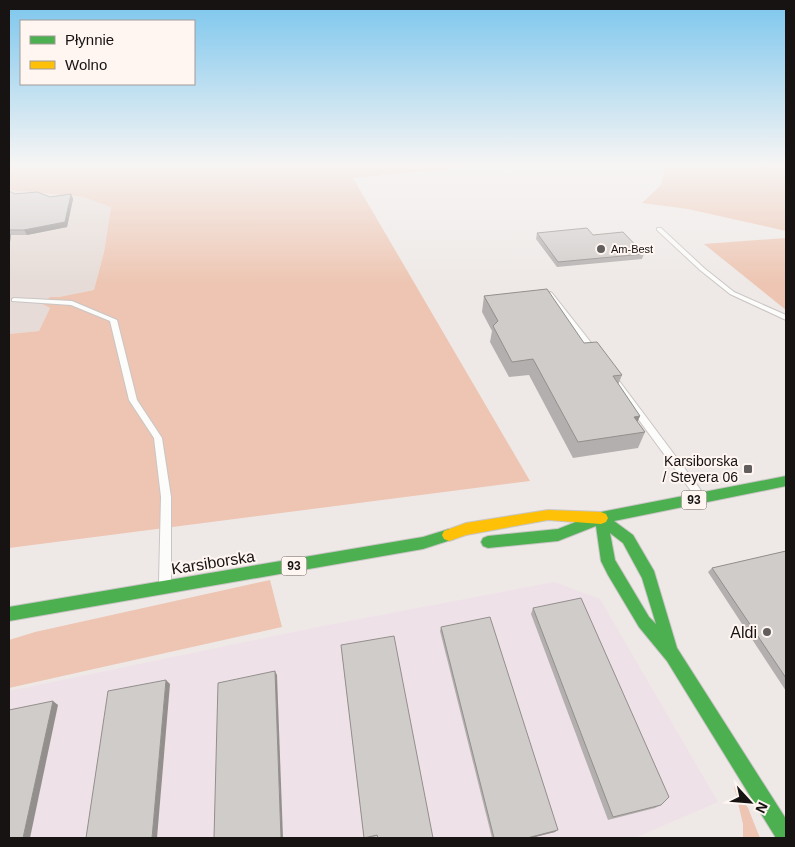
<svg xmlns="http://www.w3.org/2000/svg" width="795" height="847" viewBox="0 0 795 847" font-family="Arial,sans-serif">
	<rect width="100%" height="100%" fill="#eee9e7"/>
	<polygon fill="#e6dbd6" points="9,190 83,197 111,206 104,252 94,290 59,297 50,297 42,304 50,308 39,331 9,334"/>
	<polygon fill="#efe1e8" points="554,582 600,599 718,802 635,838 9,838 9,691 323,626"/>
	<g fill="#edc5b2">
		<polygon points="9,165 493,165 353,178 530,481 9,548 9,334 39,331 50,308 42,304 50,297 59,297 94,290 104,252 111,207 83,197 9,190"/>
		<polygon points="666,165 786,165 786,231 688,209 642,203 661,185"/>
		<polygon points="786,238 786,310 704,244"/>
		<polygon points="270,580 282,627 9,688 9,640 35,632"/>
		<polygon points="734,786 748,808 760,838 743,838 743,824"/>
	</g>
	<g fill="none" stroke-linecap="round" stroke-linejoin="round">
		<defs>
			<g id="lane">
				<polygon points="657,228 661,228 704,268 734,292 786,315 786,320 730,294 700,270 657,230"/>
				<polygon points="550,292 552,293 596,349 597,351 596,353 590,353 547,294"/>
				<polygon points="14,298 72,301 117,320 137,400 162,438 171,497 171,581 169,585 165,586 161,585 159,581 161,497 154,438 129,400 110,321 71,305 12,301 12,299"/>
				<polygon points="617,381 620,382 703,493 705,496 703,499 700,500 697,499 614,386 613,384 614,382"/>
			</g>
			<g id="fast">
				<path d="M786,476V486L614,521L633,535L654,571L677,648L786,819V838H776L667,661L639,627L608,575L601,561L596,526L558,541L488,548L483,546L481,542L483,538L488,536L558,529L601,512ZM610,533L623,543L642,578L656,624L649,617L615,560Z"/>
				<polygon points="449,529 454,531 456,535 454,539 423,549 9,621 9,607 423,537"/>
			</g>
			<polygon id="slow" points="548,510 601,512 606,514 608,518 606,522 601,524 548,520 466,535 449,541 444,539 442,535 444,531 466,523"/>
		</defs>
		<use href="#lane" stroke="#c9c5c4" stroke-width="2"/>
		<use href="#fast" stroke="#c9c5c4" stroke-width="2"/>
		<use href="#slow" stroke="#c9c5c4" stroke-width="2"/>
		<use href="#lane" fill="#fcfcfb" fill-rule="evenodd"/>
		<use href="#fast" fill="#4caf50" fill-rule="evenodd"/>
		<use href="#slow" fill="#ffc107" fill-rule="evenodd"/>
	</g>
	<g fill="#b3afae">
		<polygon points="9,191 15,194 50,197 71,194 73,199 67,227 27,235 11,235 9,249"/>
		<polygon points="537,233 593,235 644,254 642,259 557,267 536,239"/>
		<polygon points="484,296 584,343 622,375 618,385 640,416 637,422 645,432 638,448 573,458 529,375 509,377 490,342 492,331 482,312"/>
		<polygon points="786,551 786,691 708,572 712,568"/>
		<polygon points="533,608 661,805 655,808 608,820 531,614"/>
		<polygon points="441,627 555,832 531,838 492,838 440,631"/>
		<polygon points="341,645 378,836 369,838 364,838"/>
	</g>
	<g fill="#928f8d">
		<polygon points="71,194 73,199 67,227 27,235 24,230"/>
		<polygon points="9,231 11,235 9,249"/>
		<polygon points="640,416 633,432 634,417"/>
		<polygon points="275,671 277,675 283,838 281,838"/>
		<polygon points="166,680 170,684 157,838 152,838"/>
		<polygon points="53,701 58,705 30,838 23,838"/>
		<polygon points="558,830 555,832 531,838 527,838"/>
	</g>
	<g fill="#d0ccca" stroke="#928f8d">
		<polygon points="9,191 15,194 37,192 50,197 71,194 65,222 24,230 9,230"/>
		<polygon points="587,228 593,235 623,232 644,254 558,262 537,233"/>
		<polygon points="547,289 584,343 597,342 622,375 613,376 640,416 634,417 645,432 578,442 533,359 512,362 493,326 498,321 484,296"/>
		<polygon points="786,551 786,678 712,568"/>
		<polygon points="581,598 669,797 661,805 613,817 533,608"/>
		<polygon points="490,617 558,830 527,838 494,838 441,627"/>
		<polygon points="394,636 433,838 378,838 377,835 364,838 341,645"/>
		<polygon points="275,671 281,838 214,838 218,683"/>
		<polygon points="166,680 152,838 86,838 108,691"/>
		<polygon points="53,701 23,838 9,838 9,710"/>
	</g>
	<linearGradient id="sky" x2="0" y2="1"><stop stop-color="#7cc6ed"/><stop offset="0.58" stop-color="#f7f5f4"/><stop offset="1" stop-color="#f7f5f4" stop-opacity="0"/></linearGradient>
	<rect width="795" height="284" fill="url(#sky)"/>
	<g fill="#625e5d" stroke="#fff6f2" stroke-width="2">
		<circle cx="601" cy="249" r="5"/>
		<rect x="743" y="464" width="10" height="10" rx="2.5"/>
		<circle cx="767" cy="632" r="5"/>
	</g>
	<g text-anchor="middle" stroke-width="4" stroke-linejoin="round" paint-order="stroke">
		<g font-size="11" fill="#161312" stroke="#fff6f2" text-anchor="start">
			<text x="611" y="253">Am-Best</text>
		</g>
		<g fill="#fff6f2" stroke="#5c5755" stroke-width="1">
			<rect x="681.5" y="490.5" width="25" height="19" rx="4"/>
			<rect x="281.5" y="556.5" width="25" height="19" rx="4"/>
		</g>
		<g font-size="12" font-weight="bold" fill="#161312">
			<text x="694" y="504">93</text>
			<text x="294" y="570">93</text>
		</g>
		<g font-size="14" fill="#161312" stroke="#fff6f2" text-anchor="end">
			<text x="738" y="466">Karsiborska<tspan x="738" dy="16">/ Steyera 06</tspan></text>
		</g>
		<g font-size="16" fill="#161312" stroke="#fff6f2">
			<text transform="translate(213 562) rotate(-9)" y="6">Karsiborska</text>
		</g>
		<g font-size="16" fill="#161312" stroke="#fff6f2" text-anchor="end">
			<text x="757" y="638">Aldi</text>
		</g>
	</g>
	<rect width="795" height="847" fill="none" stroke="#161312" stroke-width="20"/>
	<rect x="20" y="20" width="175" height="65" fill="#fff6f2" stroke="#a29b98"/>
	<rect x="30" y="36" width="25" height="8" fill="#4caf50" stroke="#a29b98"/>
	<text x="65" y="45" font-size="15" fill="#161312">Płynnie</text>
	<rect x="30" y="61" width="25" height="8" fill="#ffc107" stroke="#a29b98"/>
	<text x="65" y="70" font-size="15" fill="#161312">Wolno</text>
	<g transform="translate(750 802) rotate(116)" stroke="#fff6f2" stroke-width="4" paint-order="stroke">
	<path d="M0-4L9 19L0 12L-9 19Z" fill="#161312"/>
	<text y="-8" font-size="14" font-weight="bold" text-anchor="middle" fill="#161312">N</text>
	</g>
</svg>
